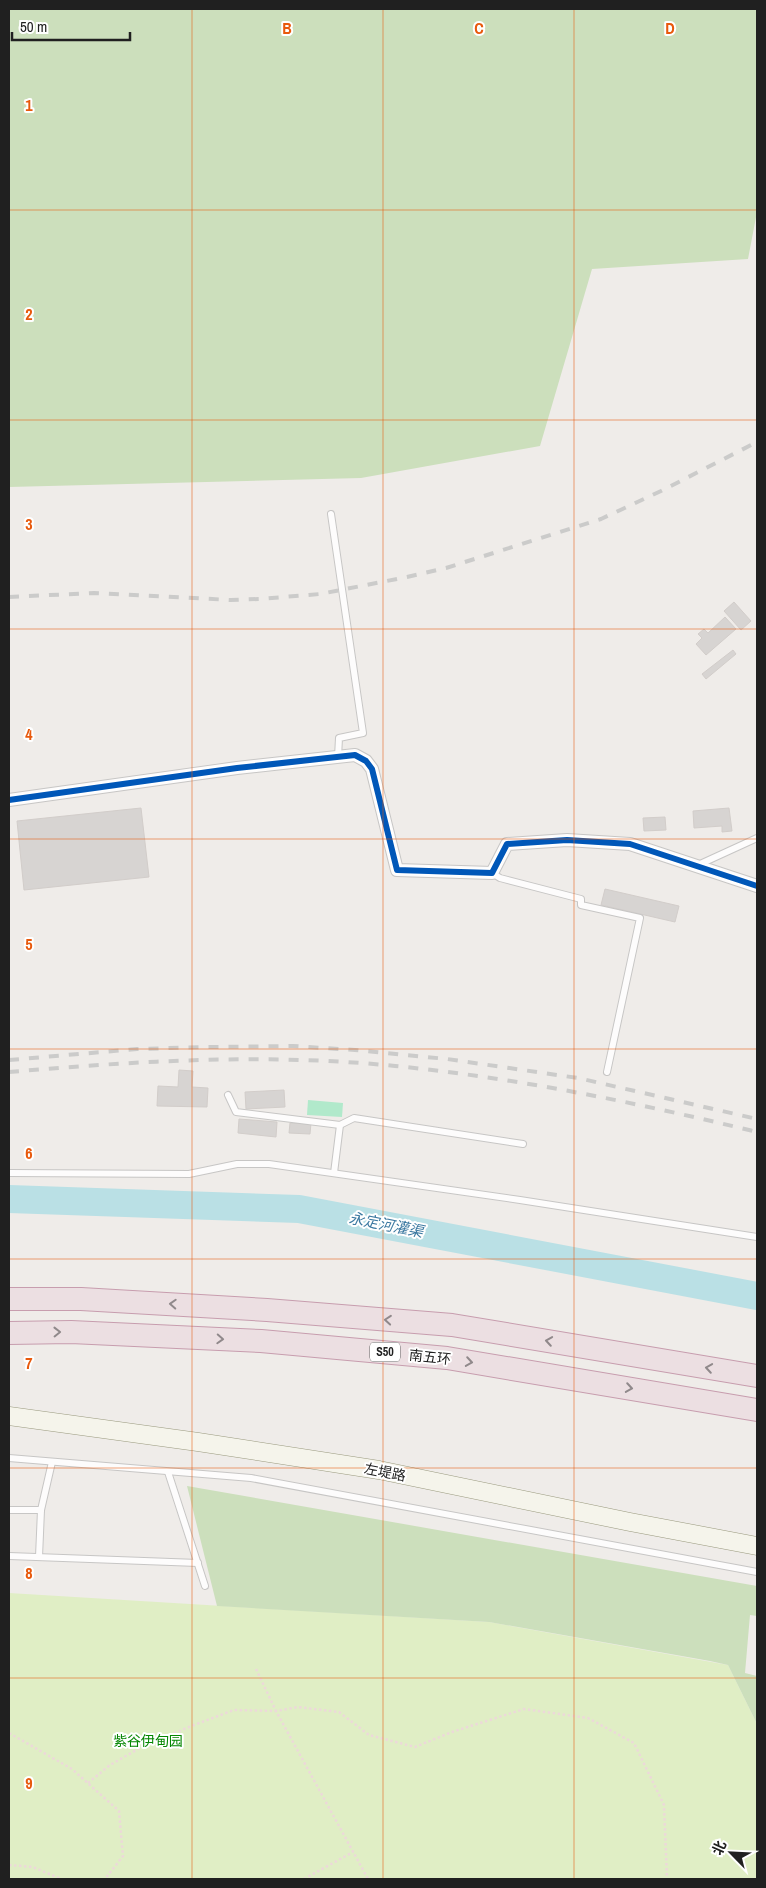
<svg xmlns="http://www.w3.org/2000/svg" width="766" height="1888" viewBox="0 0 766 1888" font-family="'Archivo Narrow','Noto Sans SC',sans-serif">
	<rect width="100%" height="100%" fill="#efece9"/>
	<polygon fill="#e0eec5" points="9,1593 489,1622 728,1665 757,1724 757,1879 9,1879"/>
	<g fill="#ccdfbc">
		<polygon points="9,9 757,9 757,212 748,259 592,269 540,446 361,478 9,487"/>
		<polygon points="187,1486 757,1586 757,1616 750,1615 745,1673 757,1676 757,1724 728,1665 710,1661 489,1622 217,1606"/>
	</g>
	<polygon fill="#b1e9cb" points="308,1100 343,1103 342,1117 307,1115"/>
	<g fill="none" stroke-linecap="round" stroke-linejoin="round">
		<polyline stroke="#bae0e5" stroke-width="28" points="9,1199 299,1209 757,1296"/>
	</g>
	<g fill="#d7d4d2" stroke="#d2cdca">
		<polygon points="734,602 751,621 741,630 724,611"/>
		<polygon points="725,617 736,629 706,655 696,644 702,638 698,634 704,629 708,633"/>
		<polygon points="733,650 736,654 706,679 702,674"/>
		<polygon points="141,808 149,877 24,890 17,821"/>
		<polygon points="729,808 732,831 722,832 722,826 694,828 693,811"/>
		<polygon points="665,817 666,830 644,831 643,818"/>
		<polygon points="605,889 679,906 675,922 601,905"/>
		<polygon points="179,1070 193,1071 192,1087 208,1088 207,1107 157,1106 158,1086 178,1087"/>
		<polygon points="284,1090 285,1107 246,1109 245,1092"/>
		<polygon points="239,1119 277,1122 276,1137 238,1133"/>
		<polygon points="290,1123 311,1123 310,1134 289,1133"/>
	</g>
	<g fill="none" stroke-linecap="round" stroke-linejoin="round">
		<defs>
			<g id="lane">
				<polyline points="331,514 363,733 339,738 338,757"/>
				<polyline points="698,865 757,838"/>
				<polyline points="492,873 500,878 581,899 581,905 640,918 607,1072"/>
				<polyline points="228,1095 236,1112 340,1125 354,1118 523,1144"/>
				<polyline points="9,1173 189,1174 237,1164 269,1164 520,1200 757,1237"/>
				<polyline points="334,1173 340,1125"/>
				<polyline points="9,1458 251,1478 757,1572"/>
				<polyline points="168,1472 205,1586"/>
				<polyline points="9,1510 41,1510 52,1462"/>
				<polyline points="9,1556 198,1563"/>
				<polyline points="39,1557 41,1510"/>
			</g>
			<polyline id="street" points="9,800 237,768 355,755 366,761 372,769 397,870 492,873 507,844 567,840 630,844 757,886"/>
			<polyline id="secondary" points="9,1416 198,1442 379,1470 630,1522 757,1546"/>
			<g id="highway">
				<polyline points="9,1299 81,1299 267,1310 452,1325 757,1376"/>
				<polyline points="9,1333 71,1332 261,1341 447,1358 757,1410"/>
			</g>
		</defs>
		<use href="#lane" stroke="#c7c6c5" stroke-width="8"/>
		<use href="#street" stroke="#c7c6c5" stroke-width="14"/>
		<use href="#secondary" stroke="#9a9a7f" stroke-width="19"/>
		<use href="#highway" stroke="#c79dae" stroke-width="24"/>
		<g stroke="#ecd9d9" stroke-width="2.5" stroke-dasharray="2.5 2.5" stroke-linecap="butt">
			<polyline points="256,1669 276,1711 298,1707 339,1712 369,1735 415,1747 452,1732 524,1709 588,1718 634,1743 664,1805 667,1879"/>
			<polyline points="9,1733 72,1769 119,1811 123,1856 105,1879"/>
			<polyline points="88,1783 110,1765 145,1745 194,1725 234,1710 276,1711 368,1879"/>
			<polyline points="9,1865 33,1867 61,1879"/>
			<polyline points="304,1879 353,1852"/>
		</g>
		<use href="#lane" stroke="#fdfcfc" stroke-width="6"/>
		<use href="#street" stroke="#fdfcfc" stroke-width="12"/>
		<use href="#secondary" stroke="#f5f4eb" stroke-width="18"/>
		<use href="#highway" stroke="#ecdfe2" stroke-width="22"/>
		<g stroke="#cbcbca" stroke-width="4" stroke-dasharray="10 10" stroke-linecap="butt">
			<polyline points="9,597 94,593 231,600 259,599 320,594 407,577 446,568 601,519 661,491 757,442"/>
			<polyline points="9,1060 137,1049 208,1047 293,1046 355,1050 447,1059 578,1078 757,1119"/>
			<path d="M9,1072C137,1061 267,1053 395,1066C518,1078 638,1103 757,1132"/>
		</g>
		<defs>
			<polyline id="cycleway" points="9,800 237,768 355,755 366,761 372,769 397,870 492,873 507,844 567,840 630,844 757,886"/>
		</defs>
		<use href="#cycleway" stroke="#fff" stroke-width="9"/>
		<use href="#cycleway" stroke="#0057b8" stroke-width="6"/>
	</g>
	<defs><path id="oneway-chevron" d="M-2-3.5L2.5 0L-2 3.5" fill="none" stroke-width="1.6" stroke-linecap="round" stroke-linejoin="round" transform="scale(1.25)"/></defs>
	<g stroke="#90898b">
		<use href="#oneway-chevron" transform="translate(173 1304) rotate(-177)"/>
		<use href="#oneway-chevron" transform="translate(388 1320) rotate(-175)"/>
		<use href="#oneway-chevron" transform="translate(57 1332) rotate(-1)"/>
		<use href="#oneway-chevron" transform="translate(220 1339) rotate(3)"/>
		<use href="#oneway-chevron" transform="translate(549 1341) rotate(-171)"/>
		<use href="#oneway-chevron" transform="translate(469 1362) rotate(9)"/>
		<use href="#oneway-chevron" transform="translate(709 1368) rotate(-171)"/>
		<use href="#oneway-chevron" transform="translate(629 1388) rotate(9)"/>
	</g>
	<path fill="none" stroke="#e8590c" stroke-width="1" stroke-opacity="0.55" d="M192,9V1879M383,9V1879M574,9V1879M9,210H757M9,420H757M9,629H757M9,839H757M9,1049H757M9,1259H757M9,1468H757M9,1678H757"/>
	<g text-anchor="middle" stroke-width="4" stroke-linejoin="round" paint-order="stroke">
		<rect fill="#fff" stroke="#636363" stroke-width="1" x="370" y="1342.5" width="30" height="19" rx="4"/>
		<g font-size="12" font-weight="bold" fill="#202020">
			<text x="385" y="1356">S50</text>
		</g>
		<g font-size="14" fill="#202020" stroke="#fff">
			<text transform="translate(430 1357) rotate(6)" y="5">南五环</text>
			<text transform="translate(385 1472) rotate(11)" y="5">左堤路</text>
		</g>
		<g font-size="14" fill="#058602" stroke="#fff">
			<text x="148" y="1746">紫谷伊甸园</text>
		</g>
		<g font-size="15" font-style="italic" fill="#3c79a1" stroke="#fff">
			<text transform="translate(386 1225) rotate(11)" y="5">永定河灌渠</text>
		</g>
	</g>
	<g font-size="16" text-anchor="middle" font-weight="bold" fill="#e8590c" stroke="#fff" stroke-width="4" stroke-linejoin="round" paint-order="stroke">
		<text x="287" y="34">B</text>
		<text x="479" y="34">C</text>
		<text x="670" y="34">D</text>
		<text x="29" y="111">1</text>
		<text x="29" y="320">2</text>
		<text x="29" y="530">3</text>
		<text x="29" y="740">4</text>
		<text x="29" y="950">5</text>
		<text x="29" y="1159">6</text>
		<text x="29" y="1369">7</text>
		<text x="29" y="1579">8</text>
		<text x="29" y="1789">9</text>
	</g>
	<rect width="766" height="1888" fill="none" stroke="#202020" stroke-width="20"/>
	<g transform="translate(731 1853) rotate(294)" stroke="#ffffff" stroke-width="4" paint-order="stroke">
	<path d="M0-4L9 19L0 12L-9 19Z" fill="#202020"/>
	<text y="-8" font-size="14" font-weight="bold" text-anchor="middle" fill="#202020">北</text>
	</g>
	<path d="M12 32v8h118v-8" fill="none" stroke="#202020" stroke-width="2.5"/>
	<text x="20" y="32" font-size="15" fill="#202020" stroke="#ffffff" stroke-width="4" paint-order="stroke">50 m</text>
</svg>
